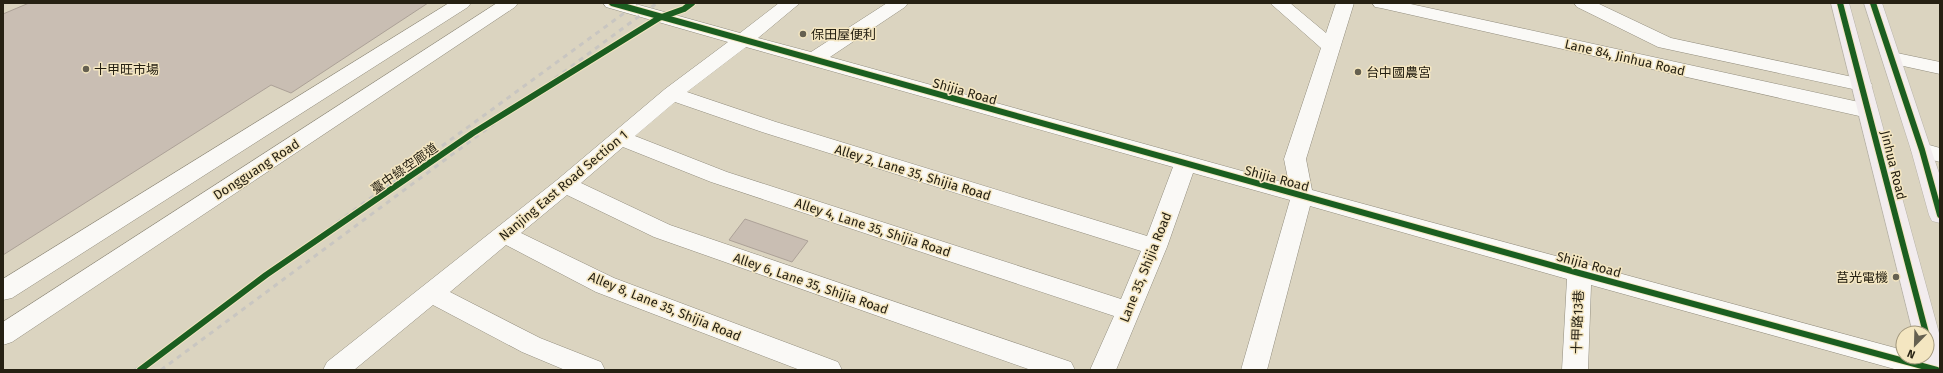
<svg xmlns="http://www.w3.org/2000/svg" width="1943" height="373" viewBox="0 0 1943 373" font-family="'Fira Sans','Noto Sans TC',sans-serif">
	<rect width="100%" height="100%" fill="#dbd4c0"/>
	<g fill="#c9beb3" stroke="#aca197">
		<polygon points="29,3 428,3 291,93 271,85 3,255 3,14"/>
		<polygon points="745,219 808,241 792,262 729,240"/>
	</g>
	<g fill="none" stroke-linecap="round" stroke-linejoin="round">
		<defs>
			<g id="minor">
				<polygon points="449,3 471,3 468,7 12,298 3,300 3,279"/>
				<polygon points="497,3 518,3 515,7 12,342 3,345 3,322"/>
				<path d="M603,3H632L740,33L779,3H800L758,38L811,52L887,3H908L905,7L830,57L1289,184L1284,159L1321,48L1270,3H1290L1326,33L1336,3H1354L1306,159L1312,190L1903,350V357C1916,357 1928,356 1940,360V370H1898L1591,285L1588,370H1562L1567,279L1310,206L1267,370H1241L1290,200L1193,173L1167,247L1116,370H1090L1114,316L711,182L623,147L581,183L670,225L1071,362L1075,370H1031L654,237L567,195L521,233L614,278L838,362L842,370H800L596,292L506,245L450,292L540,338L601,362L605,370H565L522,352L433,305L354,370H323L327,362L557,180L665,89L728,42L606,7ZM746,47L1173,167L1147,236L776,122L687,92ZM675,102L762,132L1141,251L1121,299L727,172L635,136Z"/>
				<polygon points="1372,3 1406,3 1868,104 1875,106 1878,111 1875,116 1868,118 1381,8 1375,7"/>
				<polygon points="1574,3 1597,3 1671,38 1862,79 1869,81 1872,85 1869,89 1862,91 1658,47 1577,7"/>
				<polygon points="1892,52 1940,62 1940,74 1885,62 1882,58 1885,54"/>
				<polygon points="1922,143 1940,148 1940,162 1914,155 1911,150 1914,145"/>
			</g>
			<g id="major">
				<polygon points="1831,3 1849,3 1939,333 1940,370 1922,370 1919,357 1927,357 1927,333 1913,333"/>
				<polygon points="1864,3 1882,3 1940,176 1940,223 1932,221 1929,215 1911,150"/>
			</g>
		</defs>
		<use href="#minor" stroke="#928d7e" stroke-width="1"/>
		<use href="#major" stroke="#b7b3a9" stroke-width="1"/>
		<use href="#minor" fill="#faf9f6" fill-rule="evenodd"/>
		<use href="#major" fill="#f2ecee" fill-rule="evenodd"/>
		<g stroke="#c9c6c1" stroke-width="3" stroke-dasharray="5 5" stroke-linecap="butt">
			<polyline points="135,370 638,3"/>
			<polyline points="161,370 657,3"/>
		</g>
		<defs>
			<g id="cycleway">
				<polyline points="612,3 1579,273 1937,370"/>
				<polyline points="1840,3 1926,333"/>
				<polyline points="1873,3 1922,150 1940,215"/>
				<polyline points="140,370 266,275 473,133 659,18 684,9 692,3"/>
			</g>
		</defs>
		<use href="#cycleway" stroke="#f4e6c1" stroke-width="8"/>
		<use href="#cycleway" stroke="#1b5e20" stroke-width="6"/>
	</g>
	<g fill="#656050" stroke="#f4e6c1" stroke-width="1.5">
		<circle cx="803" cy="34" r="4"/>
		<circle cx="86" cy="69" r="4"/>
		<circle cx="1358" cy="72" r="4"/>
		<circle cx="1896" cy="277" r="4"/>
	</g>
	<g text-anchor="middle" stroke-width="3" stroke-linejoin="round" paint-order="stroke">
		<g font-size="13" fill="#262113" stroke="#f4e6c1" text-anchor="start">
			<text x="811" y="39">保田屋便利</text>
			<text x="94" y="74">十甲旺市場</text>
			<text x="1366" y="77">台中國農宮</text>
			<text x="1888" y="282" text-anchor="end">莒光電機</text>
		</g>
		<g font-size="13" fill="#262113" stroke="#f4e6c1">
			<text transform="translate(1625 57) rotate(13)" y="5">Lane 84, Jinhua Road</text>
			<text transform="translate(965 91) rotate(16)" y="5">Shijia Road</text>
			<text transform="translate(1894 165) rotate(76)" y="5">Jinhua Road</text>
			<text transform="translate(404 168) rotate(-35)" y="5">臺中綠空廊道</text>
			<text transform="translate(256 169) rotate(-33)" y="5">Dongguang Road</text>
			<text transform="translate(913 172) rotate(17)" y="5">Alley 2, Lane 35, Shijia Road</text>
			<text transform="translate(1277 178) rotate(15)" y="5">Shijia Road</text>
			<text transform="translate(563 185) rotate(-40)" y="5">Nanjing East Road Section 1</text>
			<text transform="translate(873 227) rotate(18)" y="5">Alley 4, Lane 35, Shijia Road</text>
			<text transform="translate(1589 264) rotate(15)" y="5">Shijia Road</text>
			<text transform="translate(1145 267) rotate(-68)" y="5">Lane 35, Shijia Road</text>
			<text transform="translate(811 283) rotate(19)" y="5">Alley 6, Lane 35, Shijia Road</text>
			<text transform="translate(665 306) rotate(22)" y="5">Alley 8, Lane 35, Shijia Road</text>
			<text transform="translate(1577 322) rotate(-88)" y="5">十甲路13巷</text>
		</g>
	</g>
	<rect width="1943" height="373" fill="none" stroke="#262113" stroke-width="8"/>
	<g transform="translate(1915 345) rotate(203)"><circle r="19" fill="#f4e6c1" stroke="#a2977b"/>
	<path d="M0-3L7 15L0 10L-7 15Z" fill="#656050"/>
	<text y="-6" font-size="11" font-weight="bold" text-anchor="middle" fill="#262113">N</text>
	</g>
</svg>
